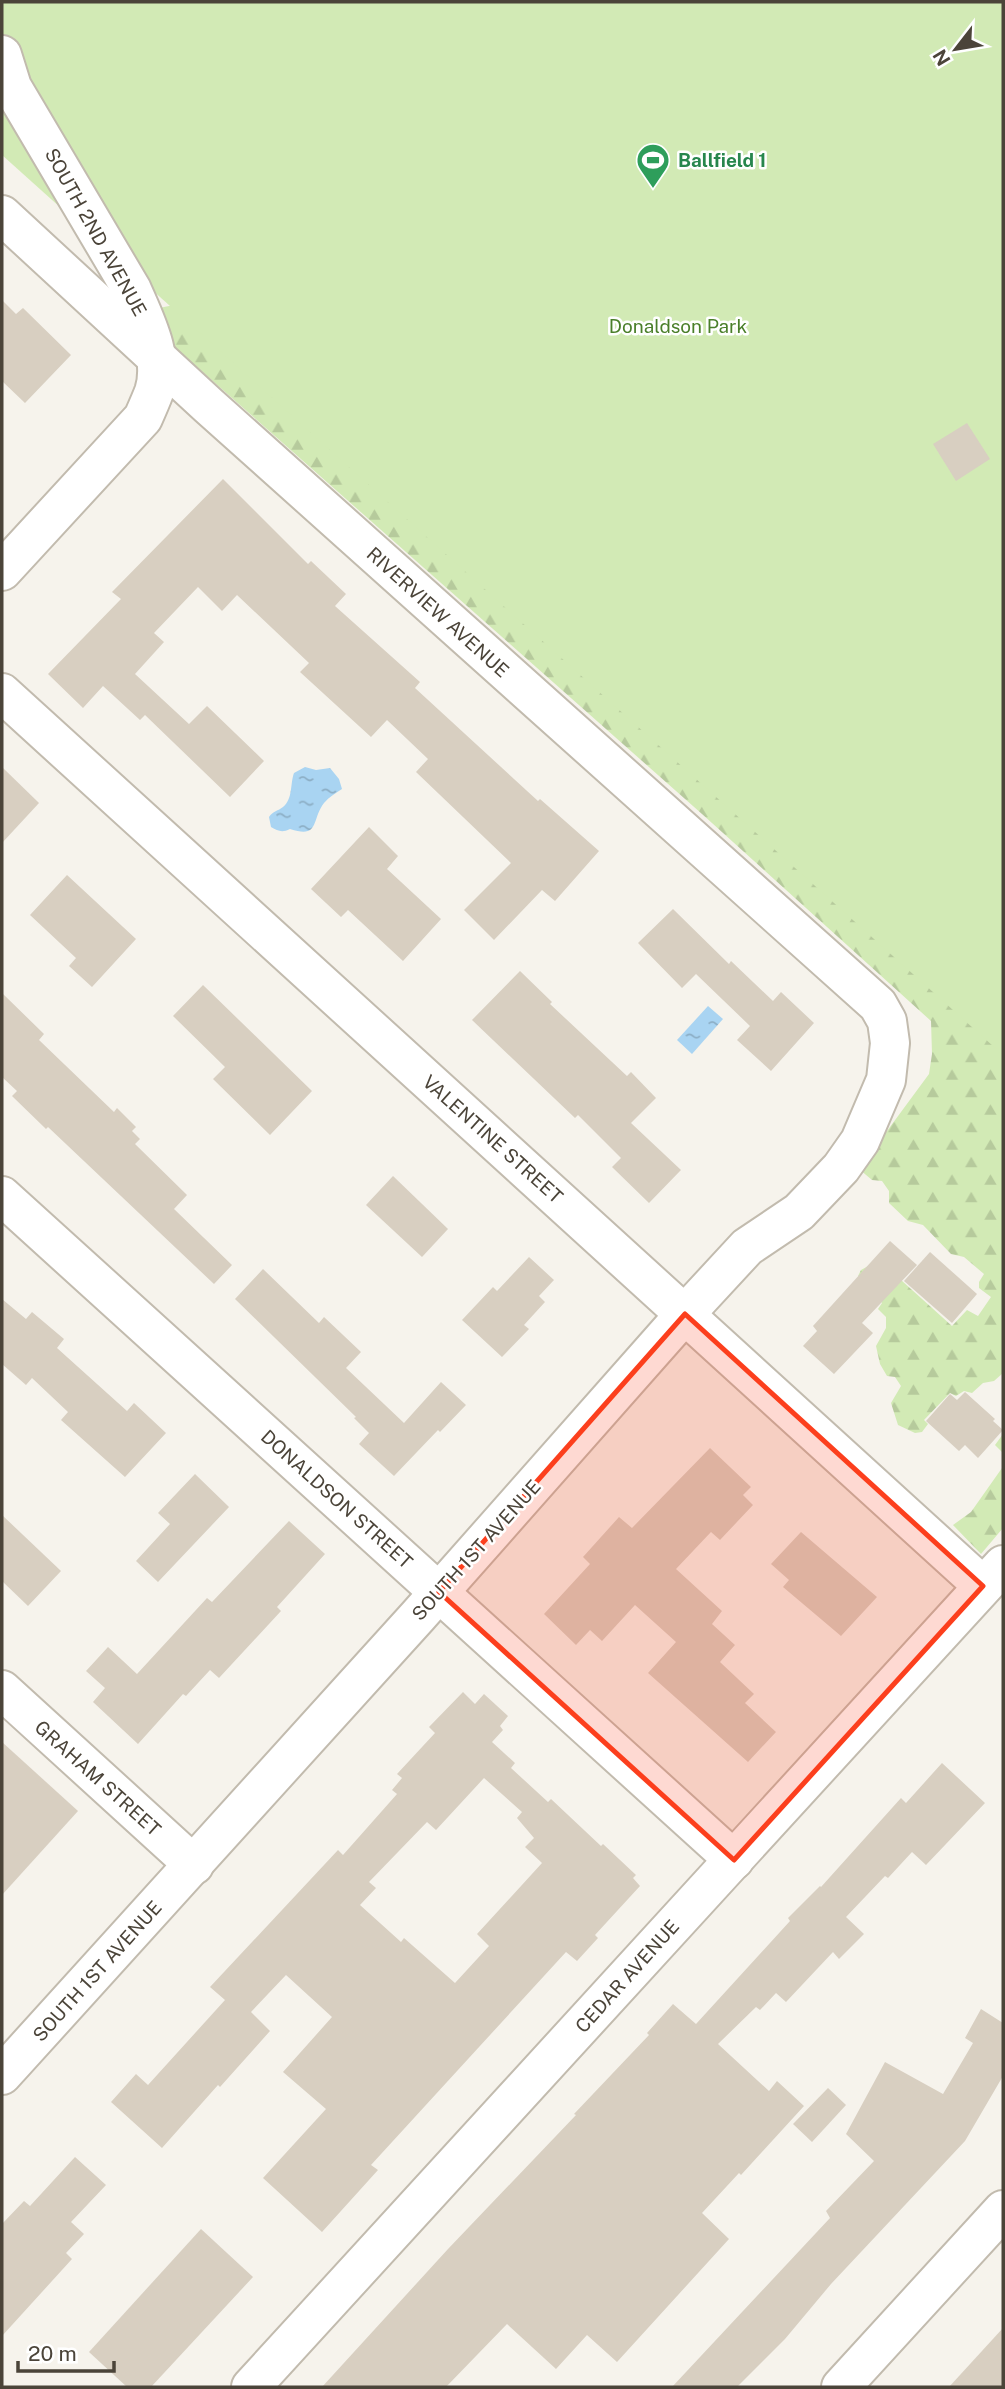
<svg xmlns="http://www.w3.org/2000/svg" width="1005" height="2389" viewBox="0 0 1005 2389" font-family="'Public Sans',sans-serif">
	<defs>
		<pattern id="forest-firs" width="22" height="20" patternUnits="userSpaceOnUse" patternTransform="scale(1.75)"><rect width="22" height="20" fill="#d2eab5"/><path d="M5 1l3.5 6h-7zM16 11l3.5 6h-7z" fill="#b6ca9c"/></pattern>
		<pattern id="water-ripples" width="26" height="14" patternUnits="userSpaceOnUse" patternTransform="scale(1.75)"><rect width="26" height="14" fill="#a9d4f2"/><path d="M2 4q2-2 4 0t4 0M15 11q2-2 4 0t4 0" fill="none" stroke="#8caec5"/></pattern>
	</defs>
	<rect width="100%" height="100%" fill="#f6f3ec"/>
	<g fill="url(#forest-firs)">
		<polygon points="204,299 1003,929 1003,1373 994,1381 983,1383 972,1393 964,1391 956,1396 950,1393 924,1420 928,1424 922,1432 915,1433 898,1425 891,1403 901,1386 895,1377 887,1376 880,1364 876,1346 886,1328 886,1317 878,1309 882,1303 858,1276 861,1270 870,1265 901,1280 952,1326 967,1310 978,1316 991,1297 979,1288 979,1282 984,1274 964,1257 951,1254 923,1225 908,1221 889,1203 889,1191 882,1181 872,1180 859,1169 929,1074 932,1054 931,1021 702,814 146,322 159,308"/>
		<polygon points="1003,1434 1003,1528 981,1554 953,1525 971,1512 1002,1468 1002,1452 995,1445"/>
	</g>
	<polygon fill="#d2eab5" points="2,2 1003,2 1003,1055 2,155"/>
	<g fill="url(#water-ripples)">
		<path d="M305,767L316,770L330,768L339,779L342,789C336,793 329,797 324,803C311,820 320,839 290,829C282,833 278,831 271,827L269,817C273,811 278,811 283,807C293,799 290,784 294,773Z"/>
		<polygon points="708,1006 723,1019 692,1054 677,1040"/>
	</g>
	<g fill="#d8cfc1" fill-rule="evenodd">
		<polygon points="2,300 16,314 23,308 71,355 25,403 2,381"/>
		<polygon points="967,423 990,459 956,481 933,444"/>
		<polygon points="223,479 308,564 311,561 346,594 335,606 420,682 415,688 538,801 540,799 599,851 555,901 542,890 494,940 464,910 511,863 416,772 428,759 387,720 371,737 300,672 309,663 237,595 222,611 198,587 154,633 164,642 135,674 189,724 207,706 264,761 230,797 145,715 140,720 103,686 83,708 48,674 121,599 112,592"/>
		<polygon points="2,767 39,803 2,843"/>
		<polygon points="369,827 398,856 387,869 441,919 403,961 348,910 341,917 311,889"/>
		<polygon points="67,875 136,939 92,987 69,966 76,958 30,915"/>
		<polygon points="673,909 729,964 731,961 773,1001 781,992 814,1023 771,1071 737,1040 750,1026 696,974 682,988 638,943"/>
		<polygon points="520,971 552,1002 550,1004 627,1076 631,1072 656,1098 631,1123 681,1170 649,1203 612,1167 621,1158 578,1115 575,1118 472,1020"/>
		<polygon points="203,985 312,1091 270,1135 213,1079 225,1067 173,1016"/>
		<polygon points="2,993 44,1034 39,1040 114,1112 117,1108 136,1127 132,1131 140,1139 135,1144 187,1195 174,1209 232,1265 214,1284 48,1127 46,1129 12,1096 17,1091 2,1077"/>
		<polygon points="393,1176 448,1229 422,1257 366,1205"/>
		<polygon points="890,1241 917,1265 862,1323 873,1333 834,1374 803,1346 817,1331 813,1326"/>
		<polygon points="930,1252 977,1294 952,1323 904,1281"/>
		<polygon points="529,1257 554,1280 539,1296 545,1302 524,1325 529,1329 502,1357 462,1320 493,1287 497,1291"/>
		<polygon points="263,1269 319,1323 324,1317 361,1352 346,1368 404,1423 441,1382 466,1405 440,1432 438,1430 394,1476 359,1444 369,1433 354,1418 356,1417 235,1299"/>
		<polygon points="2,1299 26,1319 32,1312 64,1339 57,1348 127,1411 134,1403 166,1433 125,1477 61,1420 68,1412 32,1378 26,1385 2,1364"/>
		<polygon points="965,1392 995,1419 993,1421 1003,1430 978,1458 965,1445 959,1451 926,1421 950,1394 957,1400"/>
		<polygon points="710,1448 751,1487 743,1495 753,1505 720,1540 711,1532 676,1569 722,1611 712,1624 735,1645 720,1662 754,1694 745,1703 776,1732 748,1762 648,1673 676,1642 635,1605 602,1641 590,1630 576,1645 544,1614 590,1564 583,1557 619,1517 632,1528"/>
		<polygon points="195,1474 229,1507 158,1582 136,1561 170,1524 158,1513"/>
		<polygon points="2,1515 61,1571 28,1606 2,1581"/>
		<polygon points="289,1521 325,1554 277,1607 281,1611 219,1678 210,1670 186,1696 183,1694 138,1744 93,1702 105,1688 86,1671 108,1647 137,1674 207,1598 212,1602"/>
		<polygon points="801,1532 877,1597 841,1636 783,1587 789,1580 771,1564"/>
		<path d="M463,1692L475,1704L484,1694L508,1716L500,1726L503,1730L492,1742L515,1763L511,1768L548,1802L551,1799L601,1846L603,1844L636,1875L633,1878L640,1886L595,1935L598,1938L577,1961L566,1952L371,2165L378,2170L322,2232L263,2178L326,2109L283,2072L332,2017L286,1975L251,2012L270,2031L220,2087L218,2085L162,2148L111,2102L136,2074L148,2085L225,2000L210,1987L338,1850L343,1855L397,1794L392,1790L402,1778L397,1774L435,1733L429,1727ZM484,1778L522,1812L517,1818L534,1838L525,1847L542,1863L477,1934L489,1946L455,1983L404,1938L401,1942L360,1905L376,1888L369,1882L427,1822L436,1830Z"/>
		<polygon points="2,1742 78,1811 2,1895"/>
		<polygon points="942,1763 985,1803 926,1865 912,1852 888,1878 885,1876 846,1917 864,1934 839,1959 833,1952 786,2002 776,1993 760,2010 756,2007 718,2044 769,2091 777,2081 804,2106 741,2175 739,2173 702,2213 729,2239 617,2362 587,2335 556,2369 507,2324 446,2387 322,2387 448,2249 576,2115 574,2114 649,2035 647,2033 673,2004 696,2024 790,1921 788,1918 820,1886 821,1887 901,1798 906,1803"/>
		<polygon points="981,2009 1003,2023 1003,2076 965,2141 831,2284 785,2339 737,2387 672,2387 830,2218 826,2211 874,2161 846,2134 885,2062 943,2094 973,2043 965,2038"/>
		<polygon points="828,2088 846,2105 812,2142 793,2124"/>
		<polygon points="75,2157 106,2185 71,2222 84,2234 66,2253 72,2259 2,2336 2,2224 24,2201 30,2206"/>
		<polygon points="201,2229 253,2277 151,2387 127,2387 89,2352"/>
		<polygon points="1003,2328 1003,2387 949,2387"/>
	</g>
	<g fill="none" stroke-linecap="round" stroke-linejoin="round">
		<defs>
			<g id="minor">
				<path d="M2,55L12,87L132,290C145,320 165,358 154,392C151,400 147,409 143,418L2,571"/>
				<polyline points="2,215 209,406 878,1005 887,1021 890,1043 886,1080 860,1141 841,1168 799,1212 747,1247 685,1314 418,1616 2,2075"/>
				<polyline points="2,693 983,1586"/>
				<polyline points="2,1196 734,1860"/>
				<polyline points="2,1690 194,1865"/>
				<polyline points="251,2387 1003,1565"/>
				<polyline points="841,2387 1003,2210"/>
			</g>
		</defs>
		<use href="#minor" stroke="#c2bbae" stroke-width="42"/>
		<use href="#minor" stroke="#fff" stroke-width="38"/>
	</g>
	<path fill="#fc3f1d" fill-opacity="0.2" stroke="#fc3f1d" stroke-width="5" stroke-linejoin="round" d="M685,1314L983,1586L734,1860L439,1592Z"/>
	<defs>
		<symbol id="stadium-pin" viewBox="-11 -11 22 30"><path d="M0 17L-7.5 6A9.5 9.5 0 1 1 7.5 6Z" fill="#2e9e5b" stroke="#fff"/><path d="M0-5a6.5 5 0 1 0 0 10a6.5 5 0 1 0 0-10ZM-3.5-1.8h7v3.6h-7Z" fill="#fff"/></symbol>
	</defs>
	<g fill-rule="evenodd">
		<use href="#stadium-pin" x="634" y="141" width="38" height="52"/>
	</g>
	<g text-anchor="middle" stroke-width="5" stroke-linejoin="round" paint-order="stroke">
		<g font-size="19" font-weight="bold" fill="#27864d" stroke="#fff" text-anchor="start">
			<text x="678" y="167">Ballfield 1</text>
		</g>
		<g font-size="19" fill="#4b4439" stroke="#fff">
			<text transform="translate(96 232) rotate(61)" y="7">SOUTH 2ND AVENUE</text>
			<text transform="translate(438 612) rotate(42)" y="7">RIVERVIEW AVENUE</text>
			<text transform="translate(493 1139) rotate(42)" y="7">VALENTINE STREET</text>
			<text transform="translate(337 1499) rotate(42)" y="7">DONALDSON STREET</text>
			<text transform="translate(476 1550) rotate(-48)" y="7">SOUTH 1ST AVENUE</text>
			<text transform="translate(98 1778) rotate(42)" y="7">GRAHAM STREET</text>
			<text transform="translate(97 1971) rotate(-48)" y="7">SOUTH 1ST AVENUE</text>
			<text transform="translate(627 1976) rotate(-48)" y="7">CEDAR AVENUE</text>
		</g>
		<g font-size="19" fill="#4a7f2a" stroke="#fff">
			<text x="678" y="333">Donaldson Park</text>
		</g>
	</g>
	<rect width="1005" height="2389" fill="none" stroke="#4b4439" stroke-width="7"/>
	<g transform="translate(956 49) rotate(239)" stroke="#ffffff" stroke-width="5" paint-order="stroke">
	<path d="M0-5L12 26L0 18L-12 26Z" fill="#4b4439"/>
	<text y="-10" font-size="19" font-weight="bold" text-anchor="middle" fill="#4b4439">N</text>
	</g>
	<path d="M18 2361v10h96v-10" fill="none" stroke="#4b4439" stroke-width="3.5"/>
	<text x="28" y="2361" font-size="21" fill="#4b4439" stroke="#ffffff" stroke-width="5" paint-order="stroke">20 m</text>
</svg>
